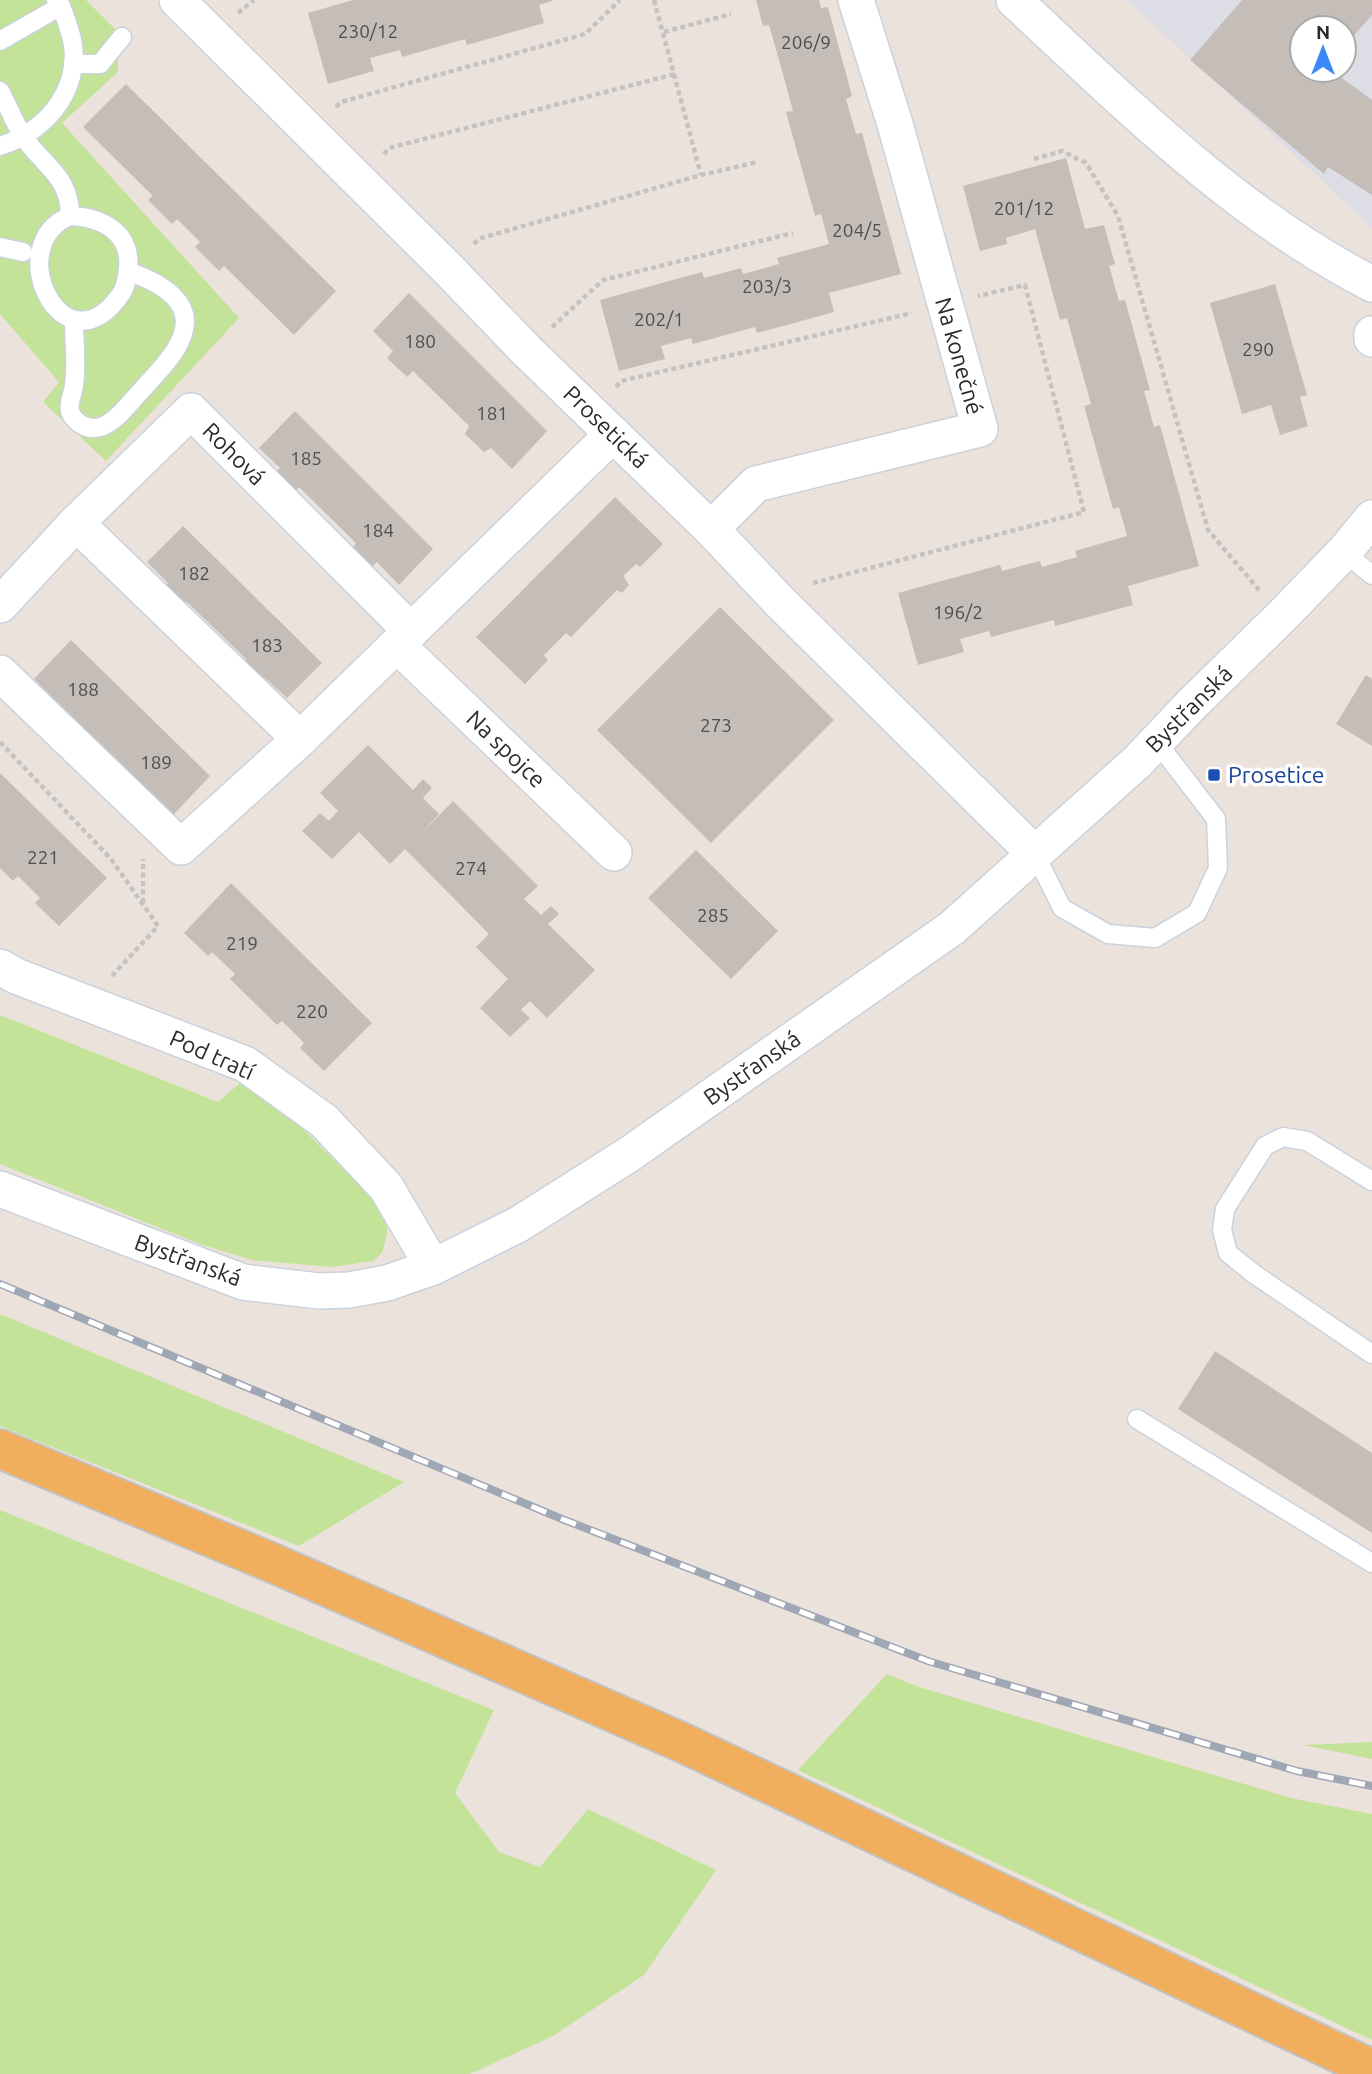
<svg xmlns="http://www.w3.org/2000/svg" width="1372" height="2074" viewBox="0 0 1372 2074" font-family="Ubuntu,sans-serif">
	<rect width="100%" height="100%" fill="#ece2dc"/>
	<path fill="#dddde5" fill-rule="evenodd" d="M1127,0H1372V228L1363,219ZM1302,28H1344V70H1302Z"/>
	<g fill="#c2e398">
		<polygon points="0,0 86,0 118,32 118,72 62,123 239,318 106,461 43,402 59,382 0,314"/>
		<polygon points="0,1015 218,1102 240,1083 273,1103 305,1131 375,1201 387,1217 387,1234 382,1253 373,1261 332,1267 252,1260 200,1244 0,1164"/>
		<polygon points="0,1314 404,1482 299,1546 0,1426"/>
		<polygon points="0,1510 494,1710 455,1793 499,1852 540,1867 588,1809 716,1870 644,1975 553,2036 470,2074 0,2074"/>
		<polygon points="887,1674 919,1687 1291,1798 1372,1814 1372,2040 798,1770"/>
		<polygon points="1372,1742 1372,1759 1304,1745"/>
	</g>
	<g fill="#c4bdb8">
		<polygon points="353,0 552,0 552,1 539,5 544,23 467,45 465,39 402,57 400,50 370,58 374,71 328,84 308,13"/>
		<polygon points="756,0 819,0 821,8 828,7 852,96 846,99 856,134 862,133 901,274 829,293 834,312 757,333 755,327 693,344 691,338 661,346 665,359 619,371 600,300 702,272 704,278 741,268 743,274 779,264 777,258 829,244 821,214 815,216 786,112 793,111 783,74 769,25 763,26"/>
		<polygon points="1242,0 1372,0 1372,15 1344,47 1344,28 1302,28 1302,70 1331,70 1372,100 1372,195 1328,167 1324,174 1190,60"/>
		<polygon points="126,84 336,291 294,335 224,266 219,271 195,247 200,242 177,219 172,224 148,200 153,196 83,127"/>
		<polygon points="1066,158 1085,229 1104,225 1115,264 1109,266 1119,301 1125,300 1150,390 1144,391 1154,427 1160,425 1199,566 1128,586 1133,605 1055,626 1054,620 991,637 989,631 960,639 964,652 918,665 898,593 1000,565 1002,571 1040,561 1042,567 1077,557 1075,551 1127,536 1119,507 1113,509 1084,406 1091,404 1067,318 1060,320 1035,229 1006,238 1007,244 980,251 963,186"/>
		<polygon points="1275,284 1307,395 1300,397 1308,426 1280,435 1271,405 1242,414 1210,303"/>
		<polygon points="409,293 547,431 512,469 491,448 484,452 465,434 469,426 413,371 407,377 387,358 393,351 373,331"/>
		<polygon points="295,411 433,549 399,585 377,562 370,569 351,550 356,543 299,487 293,493 273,474 280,468 259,448"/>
		<polygon points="615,497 663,544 640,567 636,564 623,576 629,585 622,593 617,590 571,637 566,633 544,655 548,660 525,684 476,637"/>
		<polygon points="183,526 322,663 287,698 265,678 259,684 240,665 246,659 217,631 187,602 181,608 161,589 168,583 147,562"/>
		<polygon points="720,607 834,720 711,843 597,730"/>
		<polygon points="71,640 210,776 173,815 152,795 146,801 127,781 132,775 74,718 68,724 49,706 55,700 34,679"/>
		<polygon points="1366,675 1372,679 1372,746 1336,724"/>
		<polygon points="368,745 413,790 423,779 432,788 423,798 439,814 419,836 453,801 538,886 524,899 541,915 551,906 559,914 548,924 595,970 547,1018 530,1001 521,1010 530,1018 510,1037 480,1008 508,979 476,947 489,934 405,849 390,864 359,832 332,859 302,831 320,813 329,821 338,811 320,793"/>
		<polygon points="0,773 107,878 59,926 35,903 40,898 18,876 13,881 0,868"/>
		<polygon points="696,850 778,931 731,979 648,898"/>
		<polygon points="231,883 372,1023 324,1071 300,1048 304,1043 282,1021 277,1025 230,979 235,974 212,952 208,956 184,933"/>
		<polygon points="1215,1351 1372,1453 1372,1533 1178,1409"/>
	</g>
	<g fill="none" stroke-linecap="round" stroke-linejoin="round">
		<defs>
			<g id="service">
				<polyline points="0,41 61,6"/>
				<polyline points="73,64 100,64 122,37"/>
				<path d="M0,91C8,106 15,125 25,139C46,168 70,177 70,216"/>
				<path d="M0,146C50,131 87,82 69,29C66,19 63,8 56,0"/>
				<path d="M70,216C101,217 132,232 128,269C127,278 126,287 121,294C64,376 0,245 70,216Z"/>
				<polyline points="0,247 23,252"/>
				<path d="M74,321C74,341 77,364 74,385C73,394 68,402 70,411C73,421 85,429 95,428C113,427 128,404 140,392C169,360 215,318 157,284C149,279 137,275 128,271"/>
				<polyline points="1344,552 1372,575"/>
				<polyline points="1035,854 1062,908 1108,934 1155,938 1197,913 1218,868 1216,819 1156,741"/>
				<polyline points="1372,1181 1307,1141 1283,1137 1265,1146 1225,1209 1222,1230 1228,1253 1254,1274 1372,1354"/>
				<polyline points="1137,1419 1372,1563"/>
			</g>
			<g id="minor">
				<polyline points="177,0 448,269 526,350 711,529 780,602 1035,854"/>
				<path d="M1014,0C1126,104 1236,214 1372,284"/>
				<polyline points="1372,334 1372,339"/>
				<polyline points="76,523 300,739"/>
				<polyline points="711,529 756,484 980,429 895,124 856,0"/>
				<polyline points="0,605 76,523 191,411 411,631"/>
				<polyline points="397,645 614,853"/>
				<polyline points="0,673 181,847 300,739 613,434"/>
				<polyline points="0,967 16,976 245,1064 324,1121 386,1187 433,1267"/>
				<polyline points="0,1189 243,1282 319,1291 349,1290 387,1283 433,1267 519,1224 628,1155 952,928 1137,762 1192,704 1284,614 1344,552 1372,518"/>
			</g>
			<polyline id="primary" points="0,1449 275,1564 681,1742 1372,2069"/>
		</defs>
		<use href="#service" stroke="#cad2dc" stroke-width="21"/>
		<use href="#minor" stroke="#cad2dc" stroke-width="38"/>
		<use href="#primary" stroke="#c3c3c3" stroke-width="42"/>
		<g stroke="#c3c3c3" stroke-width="4.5" stroke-dasharray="5 3.5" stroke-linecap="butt">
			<polyline points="654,0 701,175"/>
			<polyline points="238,13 254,0"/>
			<polyline points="664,32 731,14"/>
			<polyline points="336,107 341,102 585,34 620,0"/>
			<polyline points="384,154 389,148 675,74"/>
			<polyline points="1034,159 1062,151 1086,163 1118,216 1208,530 1259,590"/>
			<polyline points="474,244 478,239 701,175 758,162"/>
			<polyline points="552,327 603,280 793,233"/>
			<polyline points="616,387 621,381 912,313"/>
			<polyline points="813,583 1084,512 1025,285 978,296"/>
			<polyline points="0,742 111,859 158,926 112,976"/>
			<polyline points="143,903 143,859"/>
		</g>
		<use href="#service" stroke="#fff" stroke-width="18"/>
		<use href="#minor" stroke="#fff" stroke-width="35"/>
		<use href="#primary" stroke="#f1ae5c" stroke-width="38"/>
		<defs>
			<polyline id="rail" points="0,1284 562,1519 928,1661 1297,1771 1372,1786"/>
		</defs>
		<use href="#rail" stroke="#9fa7b5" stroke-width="8"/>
		<use href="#rail" stroke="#fff" stroke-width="5" stroke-dasharray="16" stroke-linecap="butt"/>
	</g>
	<rect fill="#1a4fb4" stroke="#fff" stroke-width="2.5" x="1207" y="768" width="14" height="14" rx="3.5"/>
	<g text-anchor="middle" stroke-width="7" stroke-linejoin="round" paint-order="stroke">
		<g font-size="19" fill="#504f4e">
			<text x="368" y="38">230/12</text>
			<text x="806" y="49">206/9</text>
			<text x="1024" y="215">201/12</text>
			<text x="857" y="237">204/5</text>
			<text x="767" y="293">203/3</text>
			<text x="659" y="326">202/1</text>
			<text x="420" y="348">180</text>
			<text x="1258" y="356">290</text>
			<text x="492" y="420">181</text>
			<text x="306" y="465">185</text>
			<text x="378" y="537">184</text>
			<text x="194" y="580">182</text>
			<text x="958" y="619">196/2</text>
			<text x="267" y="652">183</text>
			<text x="83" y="696">188</text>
			<text x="716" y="732">273</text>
			<text x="156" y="769">189</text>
			<text x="43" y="864">221</text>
			<text x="471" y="875">274</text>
			<text x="713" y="922">285</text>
			<text x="242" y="950">219</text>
			<text x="312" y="1018">220</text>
		</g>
		<g font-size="23" fill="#2a2a2a" stroke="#fff">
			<text transform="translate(959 356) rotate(74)" y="8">Na konečné</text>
			<text transform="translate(606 427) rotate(44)" y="8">Prosetická</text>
			<text transform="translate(234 454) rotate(45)" y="8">Rohová</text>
			<text transform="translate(1189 709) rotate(-45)" y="8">Bystřanská</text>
			<text transform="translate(506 749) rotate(44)" y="8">Na spojce</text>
			<text transform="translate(212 1055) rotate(24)" y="8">Pod tratí</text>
			<text transform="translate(752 1068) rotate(-35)" y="8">Bystřanská</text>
			<text transform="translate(188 1260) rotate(20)" y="8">Bystřanská</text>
		</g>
		<g font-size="23" fill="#164399" stroke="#fff" text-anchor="start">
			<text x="1228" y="783">Prosetice</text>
		</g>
	</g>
	<g transform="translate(1323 49)"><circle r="33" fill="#ffffff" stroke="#aaaaaa" stroke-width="2"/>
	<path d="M0-5L12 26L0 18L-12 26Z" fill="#3b88fb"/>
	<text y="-10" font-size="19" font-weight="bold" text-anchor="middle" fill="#2a2a2a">N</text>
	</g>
</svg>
